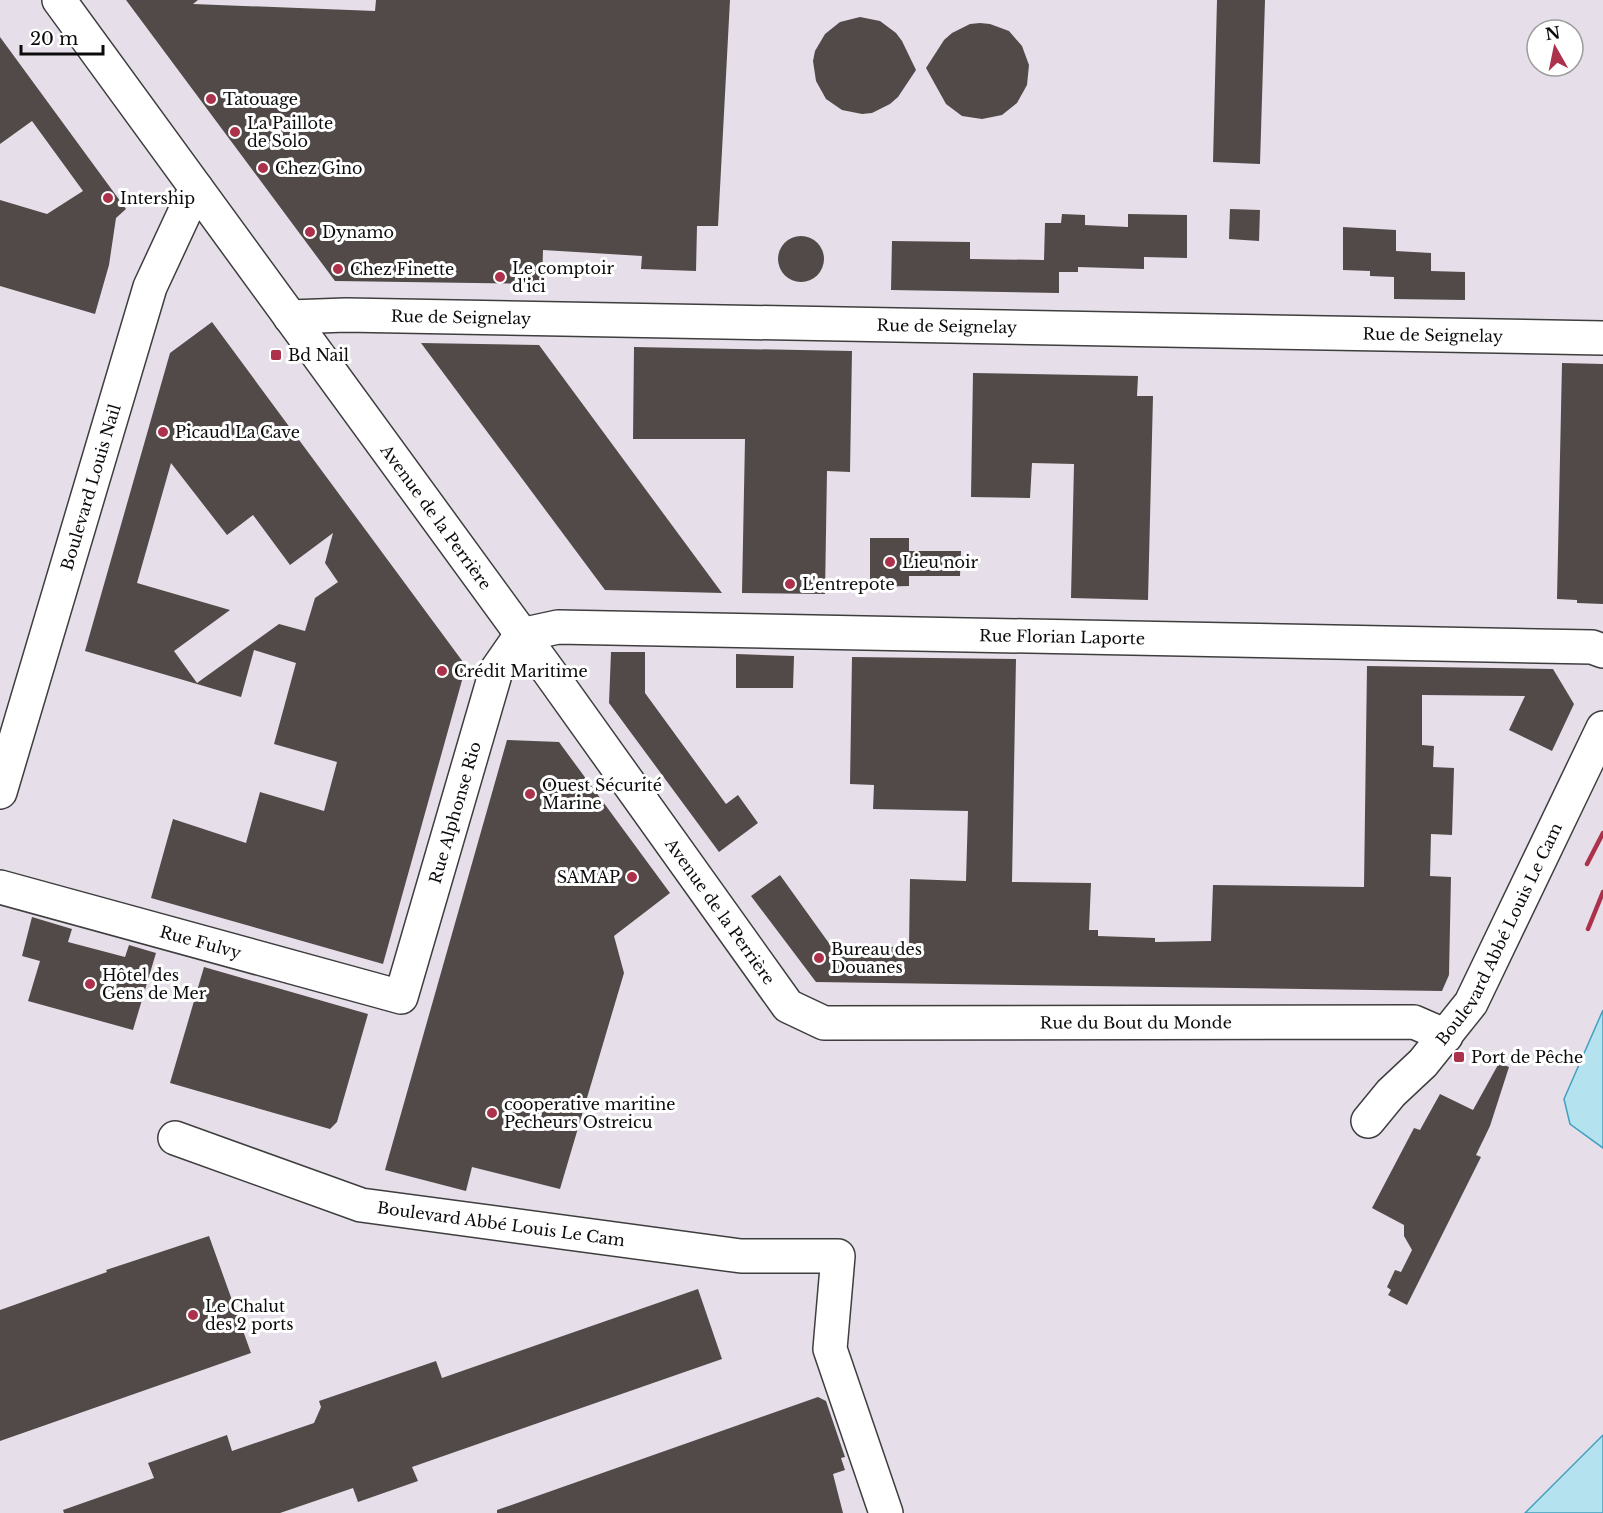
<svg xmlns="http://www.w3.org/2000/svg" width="1603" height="1513" viewBox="0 0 1603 1513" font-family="'Libre Baskerville',serif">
	<rect width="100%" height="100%" fill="#fdf6ea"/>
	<path fill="#e6dfe9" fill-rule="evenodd" d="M0,0H1603V1010L1564,1099L1570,1124L1603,1148V1435L1525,1513H0ZM1537,30H1573V66H1537Z"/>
	<g fill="#b4e2ef" stroke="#42a0bf" stroke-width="1.5">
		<polygon points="1603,1010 1603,1148 1570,1124 1564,1099"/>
		<polygon points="1603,1435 1603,1513 1525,1513"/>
	</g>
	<g fill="#524a48" fill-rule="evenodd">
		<polygon points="126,0 198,0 193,4 375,11 376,0 730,0 718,226 697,226 696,271 641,269 642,256 543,250 542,284 335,281"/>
		<polygon points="1217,0 1265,0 1260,164 1213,162"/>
		<polygon points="860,17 880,21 896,33 902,41 916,70 898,97 890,104 872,113 862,114 842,110 826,99 816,81 813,61 815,51 825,34 840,22"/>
		<polygon points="980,23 990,24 1009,31 1022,46 1029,65 1027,85 1017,103 1002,115 982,119 962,116 946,104 926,68 944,40 952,33 970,24"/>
		<polygon points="0,37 126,209 116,218 109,265 95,314 0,286 0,200 47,214 83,191 32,121 0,144"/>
		<polygon points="1230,209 1260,210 1259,241 1229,239"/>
		<polygon points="1062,214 1085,215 1085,225 1128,227 1128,214 1187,215 1187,258 1144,257 1144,269 1078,267 1078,272 1059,272 1059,293 891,290 892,241 970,242 970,259 1044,260 1045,223 1061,223"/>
		<polygon points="1343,227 1396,230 1396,251 1431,253 1431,271 1465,272 1465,300 1394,299 1394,277 1370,276 1370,271 1343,270"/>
		<circle cx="801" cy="259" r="23"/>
		<path d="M212,322L466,666L383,964L151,898L173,819L246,843L260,792L324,811L337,762L274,744L296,663L254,650L241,697L85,651L170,353ZM171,463L227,535L253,515L290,565L333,533L325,563L338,582L315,598L305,631L279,624L197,683L174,651L230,610L137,583Z"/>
		<polygon points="421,343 539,345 722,593 605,590"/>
		<polygon points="634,347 852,351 850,472 827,471 825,594 742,593 745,439 633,439"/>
		<polygon points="1562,363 1603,364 1603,604 1577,603 1577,600 1557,599"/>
		<polygon points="973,373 1138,376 1137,396 1153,396 1148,600 1071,598 1074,464 1032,463 1030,498 971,497"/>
		<polygon points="870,538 909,538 909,551 961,551 960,576 909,576 909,586 870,587"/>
		<polygon points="611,652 645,652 645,693 726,804 738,795 758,823 719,852 609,703"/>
		<polygon points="736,654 794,656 793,688 736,688"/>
		<polygon points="852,657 1016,659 1012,882 1091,883 1089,930 1098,930 1098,936 1155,938 1155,942 1211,941 1213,885 1364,887 1367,666 1553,669 1574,704 1552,751 1509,730 1525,696 1422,695 1422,745 1434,746 1433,767 1454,768 1452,835 1431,834 1430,876 1451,877 1449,975 1442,991 816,982 751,896 780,875 831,946 909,947 910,879 966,881 968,811 873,809 874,785 850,784"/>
		<polygon points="507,740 559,742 670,893 614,936 624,973 560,1189 472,1167 466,1191 385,1170"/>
		<polygon points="32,917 72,929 68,942 125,957 129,945 156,953 133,1030 28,1001 40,961 22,956"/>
		<polygon points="204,967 368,1014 337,1122 330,1129 170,1083"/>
		<polygon points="1499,1063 1509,1067 1490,1126 1476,1155 1481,1157 1407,1305 1388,1295 1391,1290 1387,1287 1395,1270 1401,1272 1412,1250 1404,1236 1404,1225 1372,1208 1414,1128 1420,1130 1440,1094 1473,1110"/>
		<polygon points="209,1236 251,1353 0,1441 0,1310 107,1272 106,1270"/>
		<polygon points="698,1289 722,1359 412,1467 418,1481 358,1502 353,1488 280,1513 64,1513 63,1510 154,1478 148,1463 227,1435 232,1451 314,1423 321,1407 319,1401 436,1361 442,1378"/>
		<polygon points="818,1397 826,1401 845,1457 841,1458 845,1470 833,1474 843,1513 497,1513 497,1510"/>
	</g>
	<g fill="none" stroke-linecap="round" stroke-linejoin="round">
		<defs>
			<g id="minor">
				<path id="s1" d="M59,0L550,673L788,1006L824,1023L1414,1022L1446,1036"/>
				<path id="s2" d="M290,317L346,315L1603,338"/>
				<path id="s3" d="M521,635L558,627L1592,647L1603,651"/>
				<path id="s4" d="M0,792L150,287L196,188"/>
				<path id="s5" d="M0,887L401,997L496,671L521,635"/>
				<path id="s6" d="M1368,1121L1391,1093L1423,1063L1471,1003L1603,728"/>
				<path id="s7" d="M175,1138L361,1205L741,1256H838L830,1349L886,1513"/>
			</g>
		</defs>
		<use href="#minor" stroke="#3e3e3e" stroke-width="36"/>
		<use href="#minor" stroke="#fff" stroke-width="33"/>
		<g stroke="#ac314a" stroke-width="4.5">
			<polyline points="1587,864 1603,833"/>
			<polyline points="1588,929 1603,892"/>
		</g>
	</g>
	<g fill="#ac314a" stroke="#fff" stroke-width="2">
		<circle cx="211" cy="99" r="6"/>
		<circle cx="235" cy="132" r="6"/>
		<circle cx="263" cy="168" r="6"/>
		<circle cx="108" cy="198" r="6"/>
		<circle cx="310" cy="232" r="6"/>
		<circle cx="338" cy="269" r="6"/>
		<circle cx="500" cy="277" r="6"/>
		<rect x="270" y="349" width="12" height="12" rx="3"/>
		<circle cx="163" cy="432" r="6"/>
		<circle cx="890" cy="562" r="6"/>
		<circle cx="790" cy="584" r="6"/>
		<circle cx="442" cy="671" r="6"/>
		<circle cx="530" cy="794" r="6"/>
		<circle cx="632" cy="877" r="6"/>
		<circle cx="819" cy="958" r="6"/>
		<circle cx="90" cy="984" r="6"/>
		<rect x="1453" y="1051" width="12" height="12" rx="3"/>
		<circle cx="492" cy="1113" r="6"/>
		<circle cx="193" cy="1315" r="6"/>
	</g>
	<g text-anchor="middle" stroke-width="6" stroke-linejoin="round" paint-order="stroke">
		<g font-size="16" fill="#0b0b0b" stroke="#fff" text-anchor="start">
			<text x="223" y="105">Tatouage</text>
			<text x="247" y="129">La Paillote<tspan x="247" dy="18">de Solo</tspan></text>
			<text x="275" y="174">Chez Gino</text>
			<text x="120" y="204">Intership</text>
			<text x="322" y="238">Dynamo</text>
			<text x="512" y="274">Le comptoir<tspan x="512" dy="18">d'ici</tspan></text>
			<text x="350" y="275">Chez Finette</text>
			<text x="288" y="361">Bd Nail</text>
			<text x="175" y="438">Picaud La Cave</text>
			<text x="902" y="568">Lieu noir</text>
			<text x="802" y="590">L'entrepote</text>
			<text x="454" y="677">Crédit Maritime</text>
			<text x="542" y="791">Ouest Sécurité<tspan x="542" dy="18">Marine</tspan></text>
			<text x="620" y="883" text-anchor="end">SAMAP</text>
			<text x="831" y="955">Bureau des<tspan x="831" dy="18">Douanes</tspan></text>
			<text x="102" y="981">Hôtel des<tspan x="102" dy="18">Gens de Mer</tspan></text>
			<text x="1471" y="1063">Port de Pêche</text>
			<text x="504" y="1110">cooperative maritine<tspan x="504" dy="18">Pecheurs Ostreicu</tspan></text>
			<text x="205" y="1312">Le Chalut<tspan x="205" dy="18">des 2 ports</tspan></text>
		</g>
		<g font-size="16" fill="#0b0b0b" stroke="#fff">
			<text dy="6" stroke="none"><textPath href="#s2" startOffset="171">Rue de Seignelay</textPath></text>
			<text dy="6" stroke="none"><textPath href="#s2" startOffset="657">Rue de Seignelay</textPath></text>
			<text dy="6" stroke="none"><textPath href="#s2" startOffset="1143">Rue de Seignelay</textPath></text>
			<text dy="6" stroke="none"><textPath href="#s4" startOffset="318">Boulevard Louis Nail</textPath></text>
			<text dy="6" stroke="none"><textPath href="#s1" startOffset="640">Avenue de la Perrière</textPath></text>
			<text dy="6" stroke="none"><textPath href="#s3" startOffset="542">Rue Florian Laporte</textPath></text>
			<text dy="6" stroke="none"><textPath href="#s5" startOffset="608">Rue Alphonse Rio</textPath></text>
			<text dy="6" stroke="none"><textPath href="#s1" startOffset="1126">Avenue de la Perrière</textPath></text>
			<text dy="6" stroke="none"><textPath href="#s6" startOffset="231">Boulevard Abbé Louis Le Cam</textPath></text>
			<text dy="6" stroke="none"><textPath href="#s5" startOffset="208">Rue Fulvy</textPath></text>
			<text dy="6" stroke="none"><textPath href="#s1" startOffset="1594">Rue du Bout du Monde</textPath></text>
			<text dy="6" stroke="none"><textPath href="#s7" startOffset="339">Boulevard Abbé Louis Le Cam</textPath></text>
		</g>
	</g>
	<g transform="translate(1555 48) rotate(351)"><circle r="28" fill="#ffffff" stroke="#9d9d9d" stroke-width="1.5"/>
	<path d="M0-4.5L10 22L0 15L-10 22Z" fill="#ac314a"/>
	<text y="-9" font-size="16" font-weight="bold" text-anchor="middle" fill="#0b0b0b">N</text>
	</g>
	<path d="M21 45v9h82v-9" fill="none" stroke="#0b0b0b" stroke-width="3"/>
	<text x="30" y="45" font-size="18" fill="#0b0b0b" stroke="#ffffff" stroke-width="4.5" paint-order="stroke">20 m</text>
</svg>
